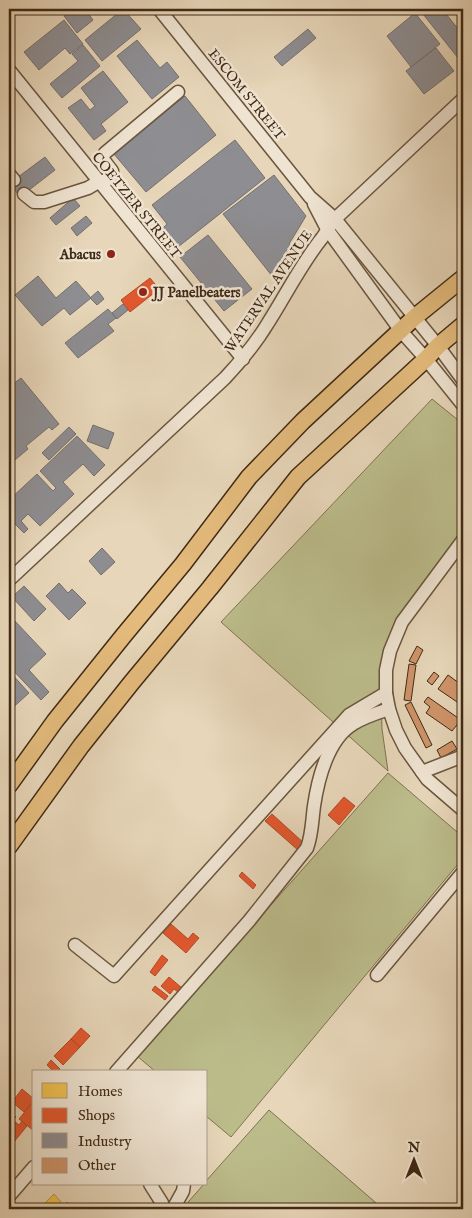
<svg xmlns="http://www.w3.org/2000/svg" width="472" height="1218" viewBox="0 0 472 1218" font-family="'IM FELL English',serif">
	<rect width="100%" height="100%" fill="#e7d6b9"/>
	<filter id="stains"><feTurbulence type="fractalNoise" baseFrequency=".004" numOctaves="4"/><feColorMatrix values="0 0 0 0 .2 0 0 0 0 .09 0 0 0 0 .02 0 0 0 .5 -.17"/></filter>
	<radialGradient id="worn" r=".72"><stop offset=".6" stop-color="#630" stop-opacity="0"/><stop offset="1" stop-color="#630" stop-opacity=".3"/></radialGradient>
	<g fill="#bcbc8b" stroke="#7e7350">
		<polygon points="432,399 458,420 463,428 463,537 395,636 381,692 382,729 388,771 221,622"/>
		<polygon points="388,773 463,837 463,858 231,1137 206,1116 206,1072 156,1072 137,1056"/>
		<polygon points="269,1110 383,1209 182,1209 204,1184 206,1184 206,1181"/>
	</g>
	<polygon fill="#f2c14e" stroke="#bd943d" points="54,1194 61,1202 60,1203 63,1206 67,1202 75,1209 47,1209 43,1205"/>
	<g fill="#e4572e" stroke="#b34a26">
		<polygon points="150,278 159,289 130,312 121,300"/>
		<polygon points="344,797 355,806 339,825 328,815"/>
		<polygon points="272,814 305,844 299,851 265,821"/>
		<polygon points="242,872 256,885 253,889 239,876"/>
		<polygon points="171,924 188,939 193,933 199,938 186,953 163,933"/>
		<polygon points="162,955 168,960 155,976 150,972"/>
		<polygon points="169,977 182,988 178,992 174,989 170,994 161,986"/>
		<polygon points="155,986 168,996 165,1000 152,990"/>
		<polygon points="81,1028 90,1036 80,1047 71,1039"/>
		<polygon points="71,1039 80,1047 63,1065 54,1056"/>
		<polygon points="51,1060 60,1069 57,1072 54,1072 47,1065"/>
		<polygon points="22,1089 34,1099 34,1101 24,1112 12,1102"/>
		<polygon points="32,1103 34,1104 34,1131 19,1119"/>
		<polygon points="9,1111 16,1117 13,1120 19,1125 22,1121 27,1126 9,1148"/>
	</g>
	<g fill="#8d8d92" stroke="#766f6c">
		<polygon points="74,9 85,9 93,20 77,33 64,16"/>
		<polygon points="123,9 141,29 102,61 85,40"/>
		<polygon points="419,9 442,9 463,35 463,62 462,63"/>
		<polygon points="415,13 440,44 411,67 387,36"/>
		<polygon points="64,20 83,44 70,54 65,48 39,70 24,52"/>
		<polygon points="308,29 316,38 282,66 274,57"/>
		<polygon points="137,40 160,68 167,62 179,77 152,99 117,56"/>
		<polygon points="83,45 100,66 62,98 50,84 78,61 72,54"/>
		<polygon points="436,48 454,71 424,94 406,71"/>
		<polygon points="103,71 128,102 101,124 106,131 94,140 68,108 81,99 90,110 95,106 81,88"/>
		<polygon points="185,96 216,135 146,192 114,154"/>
		<polygon points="235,140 265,178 178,247 163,228 167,224 152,205"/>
		<polygon points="45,157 55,170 20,197 10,183"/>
		<polygon points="274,175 306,216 289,244 294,250 276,281 223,214"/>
		<polygon points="73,198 80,206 56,225 50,218"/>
		<polygon points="86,216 92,223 77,236 71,228"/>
		<polygon points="208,235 252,289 224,311 180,257"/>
		<polygon points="38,276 56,298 76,281 91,298 70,315 64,308 42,326 15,295"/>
		<polygon points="98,291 104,299 97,305 90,298"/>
		<polygon points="123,304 128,310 117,319 112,313"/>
		<polygon points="108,309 116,318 108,324 114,331 78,358 65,343"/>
		<polygon points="21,378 59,424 52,430 49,427 26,446 28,449 9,465 9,398 14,393 9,387"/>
		<polygon points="93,425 114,433 108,449 87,441"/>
		<polygon points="69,427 76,434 49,460 42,453"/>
		<polygon points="77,436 105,465 94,476 83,464 63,482 74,494 40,526 28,514 21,521 28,529 24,533 9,518 9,500 37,474 53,491 56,488 40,471"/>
		<polygon points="102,548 115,562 101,575 89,561"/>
		<polygon points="59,583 68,593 72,589 86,603 69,620 46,596"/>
		<polygon points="24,586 46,609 34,621 12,597"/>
		<polygon points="13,619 46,654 29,670 49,692 41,700 9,666 9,623"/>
		<polygon points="9,671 29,693 9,711"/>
	</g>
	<g fill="#d0946a" stroke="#402a15">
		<polygon points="417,646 423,650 416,664 409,661"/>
		<polygon points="409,664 416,665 411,701 404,700"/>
		<polygon points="434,672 439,676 432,685 427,681"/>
		<polygon points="448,675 463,686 463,706 438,689"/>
		<polygon points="428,697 461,720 452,731 426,713 430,707 424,702"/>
		<polygon points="411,702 432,745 426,748 405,705"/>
		<polygon points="452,741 457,749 441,758 437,750"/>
	</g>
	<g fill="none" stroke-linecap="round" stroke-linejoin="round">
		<defs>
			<g id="minor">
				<polyline points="159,9 310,197 335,219 438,346 463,380"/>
				<polyline points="9,70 243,359"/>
				<polyline points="9,174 14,180"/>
				<polyline points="24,194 34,202 44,202 88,188 98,182 107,180 112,175 112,171 102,158 105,153 178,92"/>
				<polyline points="314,204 327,229 401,331 426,359 463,405"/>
				<polyline points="463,540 402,622 390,651 386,670 386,693 389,709 396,730 405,748 427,779 463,810"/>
				<path d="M9,580L225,378C241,361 256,343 268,323C286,295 301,264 322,238C327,231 330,225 335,219L463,99"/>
				<polyline points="422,772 463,756"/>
				<polyline points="75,945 114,976 349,715 386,693"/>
				<polyline points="377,975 463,872"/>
				<path d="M116,1072L249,921L307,848C312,835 312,821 314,806C318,779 328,739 353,724C364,717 377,713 389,709"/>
				<polyline points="150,1184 162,1203 162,1209"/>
				<polyline points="9,1196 34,1167"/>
				<polyline points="173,1209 183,1191 184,1184"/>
			</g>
			<g id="major">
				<polyline points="9,785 55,721 124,635 183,564 249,477 303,421 415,317 463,278"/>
				<polyline points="9,846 81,746 132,682 210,588 298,477 426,359 438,346 463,325"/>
			</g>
		</defs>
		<use href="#minor" stroke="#6a553e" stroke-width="15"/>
		<use href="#major" stroke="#402a15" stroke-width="19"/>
		<use href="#minor" stroke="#efe4d2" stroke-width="12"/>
		<use href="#major" stroke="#e4bb7c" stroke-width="16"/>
	</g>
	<g fill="#8f2418" stroke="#efe4d2" stroke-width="2">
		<circle cx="111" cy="254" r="5"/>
		<circle cx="143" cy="292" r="5"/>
	</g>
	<g text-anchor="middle" stroke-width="5" stroke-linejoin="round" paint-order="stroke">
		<g font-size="14" fill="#402a15" stroke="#efe4d2">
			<text transform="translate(247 94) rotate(51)" y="5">ESCOM STREET</text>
			<text transform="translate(137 205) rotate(51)" y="5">COETZER STREET</text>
			<text transform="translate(268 291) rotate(-56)" y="5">WATERVAL AVENUE</text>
		</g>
		<g font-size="14" font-weight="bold" fill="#402a15" stroke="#efe4d2" text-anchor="end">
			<text x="101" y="259">Abacus</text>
			<text x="153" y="297" text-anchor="start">JJ Panelbeaters</text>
		</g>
	</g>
	<rect width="472" height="1218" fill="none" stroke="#e7d6b9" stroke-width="30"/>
	<rect x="10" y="10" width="452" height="1198" fill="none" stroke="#402a15" stroke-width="2.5"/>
	<rect x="15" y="15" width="442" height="1188" fill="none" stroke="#402a15"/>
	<rect x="32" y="1070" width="175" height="115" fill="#efe4d2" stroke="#a99a86"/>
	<rect x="42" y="1083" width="25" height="15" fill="#f2c14e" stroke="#a99a86"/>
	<text x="78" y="1096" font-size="15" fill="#402a15">Homes</text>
	<rect x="42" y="1108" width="25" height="15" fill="#e4572e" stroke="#a99a86"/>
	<text x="78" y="1120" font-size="15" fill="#402a15">Shops</text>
	<rect x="42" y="1133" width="25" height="15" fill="#8d8d92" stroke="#a99a86"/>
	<text x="78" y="1146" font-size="15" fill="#402a15">Industry</text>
	<rect x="42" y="1158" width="25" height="15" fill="#d0946a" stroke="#a99a86"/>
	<text x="78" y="1170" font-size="15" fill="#402a15">Other</text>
	<g transform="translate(414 1160)" stroke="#efe4d2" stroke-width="4" paint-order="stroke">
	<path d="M0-4L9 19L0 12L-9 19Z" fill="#402a15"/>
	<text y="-8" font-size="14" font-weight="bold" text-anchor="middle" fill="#402a15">N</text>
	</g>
	<rect width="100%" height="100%" filter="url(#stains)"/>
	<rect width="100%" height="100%" fill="url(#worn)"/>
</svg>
